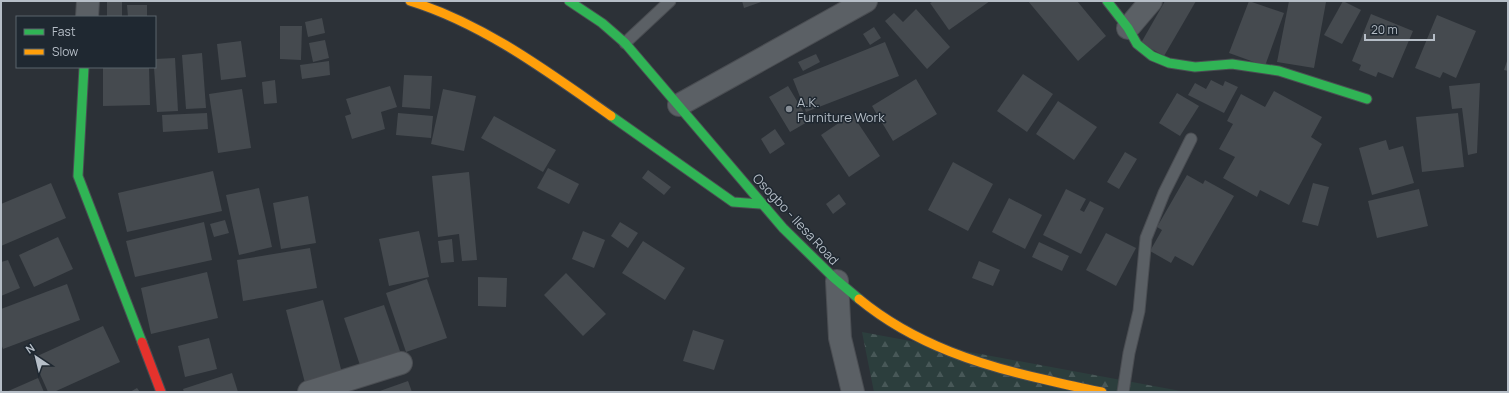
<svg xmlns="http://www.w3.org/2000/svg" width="1509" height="393" viewBox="0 0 1509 393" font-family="Manrope,sans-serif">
	<defs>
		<pattern id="forest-firs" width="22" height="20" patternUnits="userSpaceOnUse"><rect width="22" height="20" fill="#2c3e3d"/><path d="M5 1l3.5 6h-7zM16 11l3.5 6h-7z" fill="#485858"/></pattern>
	</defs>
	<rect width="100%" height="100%" fill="#2c3137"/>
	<polygon fill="url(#forest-firs)" points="862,332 1186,392 874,392"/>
	<g fill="#454a4f">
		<polygon points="742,1 764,1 744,8"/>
		<polygon points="934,1 990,1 949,30 930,3"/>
		<polygon points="1028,1 1077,1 1106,36 1078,61"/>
		<polygon points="1165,1 1196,1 1164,56 1141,43"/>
		<polygon points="1249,1 1284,13 1265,66 1229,53"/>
		<polygon points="1289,1 1326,2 1314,68 1277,62"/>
		<polygon points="1343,1 1361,10 1342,44 1324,35"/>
		<rect x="107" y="2" width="15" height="15"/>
		<polygon points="127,5 147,5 147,17 128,17"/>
		<polygon points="916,9 950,47 927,69 885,21 894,13 903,22"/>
		<polygon points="1371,14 1413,31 1393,78 1378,72 1376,77 1359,70 1361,65 1352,61"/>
		<polygon points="1437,15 1476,31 1456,78 1443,72 1440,78 1415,68"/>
		<polygon points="322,18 325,33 308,37 305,22"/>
		<polygon points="280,26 302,26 301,60 280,59"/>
		<polygon points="874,27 881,38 870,45 863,34"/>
		<polygon points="325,40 329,58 313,62 309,43"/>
		<polygon points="241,41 246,77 221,80 217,44"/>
		<polygon points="885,42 899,76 806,112 793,79"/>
		<polygon points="202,53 206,108 186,109 182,55"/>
		<polygon points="816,54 820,62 803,71 798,62"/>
		<polygon points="175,58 178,111 157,112 154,67 155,59"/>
		<polygon points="1508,58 1508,71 1504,70"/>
		<polygon points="329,61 330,75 302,79 300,65"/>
		<polygon points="103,67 149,67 150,105 103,106"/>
		<polygon points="1023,74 1053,94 1027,132 997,111"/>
		<polygon points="404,75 432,76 430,109 402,107"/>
		<polygon points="916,79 937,114 893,141 872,106"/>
		<polygon points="275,80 277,103 264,104 262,82"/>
		<polygon points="1211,80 1223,86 1225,81 1238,87 1224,113 1188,95 1195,83 1206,89"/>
		<polygon points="1480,83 1477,153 1468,155 1462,108 1452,109 1449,86"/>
		<polygon points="390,86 397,107 381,112 385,129 352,139 345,116 351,114 346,99"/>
		<polygon points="788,86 809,121 790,132 769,97"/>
		<polygon points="242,89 251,148 218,153 209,94"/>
		<polygon points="443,89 476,96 464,151 431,144"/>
		<polygon points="1274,91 1322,117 1311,137 1322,144 1289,205 1260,190 1257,197 1223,178 1235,157 1219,149 1233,124 1227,121 1241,94 1265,107"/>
		<polygon points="1177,93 1199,106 1180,136 1159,123"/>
		<polygon points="1058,101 1097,127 1074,160 1036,134"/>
		<polygon points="207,113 208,129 163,132 162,115"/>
		<polygon points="398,113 433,116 431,138 396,135"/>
		<polygon points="1458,113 1464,167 1422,172 1416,117"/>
		<polygon points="852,114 880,156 849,177 821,135"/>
		<polygon points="494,116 556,150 543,172 481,138"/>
		<polygon points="775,129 785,144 770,154 761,139"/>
		<polygon points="1386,140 1389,150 1403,146 1414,183 1372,195 1359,148"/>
		<polygon points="1125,152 1137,159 1119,189 1107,182"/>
		<polygon points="953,162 993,184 968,231 928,210"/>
		<polygon points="548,168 579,184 569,204 537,188"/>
		<polygon points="648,170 671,187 664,195 642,178"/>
		<polygon points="213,171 222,211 127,232 118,193"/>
		<polygon points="469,172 477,260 462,261 459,234 438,237 432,176"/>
		<polygon points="1187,175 1203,184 1205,180 1234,196 1193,266 1175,256 1171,263 1150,251 1162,230 1157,227"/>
		<polygon points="51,183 66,218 1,246 1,204"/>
		<polygon points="1313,183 1329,187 1318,226 1302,222"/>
		<polygon points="259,188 272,247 239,255 226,195"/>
		<polygon points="1066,189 1086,199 1080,210 1084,212 1090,201 1104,208 1081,254 1043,235"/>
		<polygon points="1419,189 1428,226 1377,238 1368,201"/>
		<polygon points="839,194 846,204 833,214 826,204"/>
		<polygon points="308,196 316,243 281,249 273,203"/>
		<polygon points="1009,198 1042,215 1025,249 992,232"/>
		<polygon points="225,220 229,233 214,237 210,224"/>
		<polygon points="204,222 212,260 135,277 126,241"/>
		<polygon points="620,222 638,233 628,248 611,236"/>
		<polygon points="419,231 429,277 389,286 379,239"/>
		<polygon points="583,231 605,240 594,268 572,259"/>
		<polygon points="1106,233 1136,248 1116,286 1086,270"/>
		<polygon points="58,237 73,269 34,287 19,255"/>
		<polygon points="452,239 454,262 441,263 438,241"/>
		<polygon points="643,241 685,268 665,300 622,273"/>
		<polygon points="1039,242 1069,256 1062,271 1032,257"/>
		<polygon points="310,248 317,288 243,301 237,260"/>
		<polygon points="8,260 20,288 1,296 1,262"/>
		<polygon points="979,261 1000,270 993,286 972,278"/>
		<polygon points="207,272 218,318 151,334 141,288"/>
		<polygon points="566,273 606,314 583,336 544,295"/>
		<polygon points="478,277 507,278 506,307 478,306"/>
		<polygon points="427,279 447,338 406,352 386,293"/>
		<polygon points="67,284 80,320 3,349 1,344 1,309"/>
		<polygon points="323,300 342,373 305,383 286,310"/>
		<polygon points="384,305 401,354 361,368 344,318"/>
		<polygon points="103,326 120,362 54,392 48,392 33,358"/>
		<polygon points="693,330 724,340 714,370 683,361"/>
		<polygon points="209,338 217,369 185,377 178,346"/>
		<polygon points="232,373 238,392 184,392 183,389"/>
		<polygon points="38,378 44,392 6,392"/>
		<polygon points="408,381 412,392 377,392"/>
		<polygon points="137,388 140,392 130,392"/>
	</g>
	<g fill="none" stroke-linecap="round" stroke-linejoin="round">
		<defs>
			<g id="lane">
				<polyline points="625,43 670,1"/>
				<polyline points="1123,392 1129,353 1139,311 1146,238 1164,193 1191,139"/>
			</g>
			<g id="street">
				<polyline points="87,17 88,1"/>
				<polyline points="1128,28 1151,1"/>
				<polyline points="679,105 866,1"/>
				<polyline points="837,281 840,338 853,392"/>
				<polyline points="309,392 401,363"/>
			</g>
			<g id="fast">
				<polyline points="569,1 602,23 625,43 783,228 834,278 859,299"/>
				<polyline points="1107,1 1128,28 1137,44 1152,56 1169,63 1195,67 1232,64 1279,71 1367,99"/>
				<polyline points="84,67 78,176 142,342"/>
				<polyline points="611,116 733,202 760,204"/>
			</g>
			<g id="slow">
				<path d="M410,1C484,24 548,72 611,116"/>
				<path d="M859,299C915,345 982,366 1051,381C1068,385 1085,389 1102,392"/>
			</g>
			<polyline id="jam" points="142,342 161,392"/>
		</defs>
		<use href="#lane" stroke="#4a4d52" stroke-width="13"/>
		<use href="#street" stroke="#4a4d52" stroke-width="24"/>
		<use href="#fast" stroke="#4a4d52" stroke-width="11"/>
		<use href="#slow" stroke="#4a4d52" stroke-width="11"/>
		<use href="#jam" stroke="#4a4d52" stroke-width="11"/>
		<use href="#lane" stroke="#5b6065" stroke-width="11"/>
		<use href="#street" stroke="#5b6065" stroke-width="22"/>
		<use href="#fast" stroke="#30b455" stroke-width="9"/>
		<use href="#slow" stroke="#ff9f0a" stroke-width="9"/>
		<use href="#jam" stroke="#e5322d" stroke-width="9"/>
	</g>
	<circle fill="#868d95" stroke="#1f2831" stroke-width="1.5" cx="789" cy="109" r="4"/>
	<g text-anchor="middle" stroke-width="3" stroke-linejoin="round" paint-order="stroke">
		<g font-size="13" fill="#b6bec7" stroke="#1f2831" text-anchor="start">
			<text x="797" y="107">A.K.<tspan x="797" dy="15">Furniture Work</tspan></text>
		</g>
		<g font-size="13" fill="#b6bec7" stroke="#1f2831">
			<text transform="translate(796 219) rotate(47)" y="5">Osogbo - Ilesa Road</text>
		</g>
	</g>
	<rect width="1509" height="393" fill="none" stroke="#b6bec7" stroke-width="4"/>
	<rect x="16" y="16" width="140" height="52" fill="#1f2831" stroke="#5b646d"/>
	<rect x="24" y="29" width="20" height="6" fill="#30b455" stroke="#5b646d"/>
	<text x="52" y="36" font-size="12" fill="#b6bec7">Fast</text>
	<rect x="24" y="49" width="20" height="6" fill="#ff9f0a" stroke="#5b646d"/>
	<text x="52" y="56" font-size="12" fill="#b6bec7">Slow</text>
	<g transform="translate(36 357) rotate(325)" stroke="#1f2831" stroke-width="3" paint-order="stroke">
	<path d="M0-3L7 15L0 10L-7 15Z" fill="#b6bec7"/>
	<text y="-6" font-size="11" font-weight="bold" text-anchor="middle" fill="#b6bec7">N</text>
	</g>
	<path d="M1365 34v6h69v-6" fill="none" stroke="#b6bec7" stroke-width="2"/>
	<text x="1371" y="34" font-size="12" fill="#b6bec7" stroke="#1f2831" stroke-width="3" paint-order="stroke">20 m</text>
</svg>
